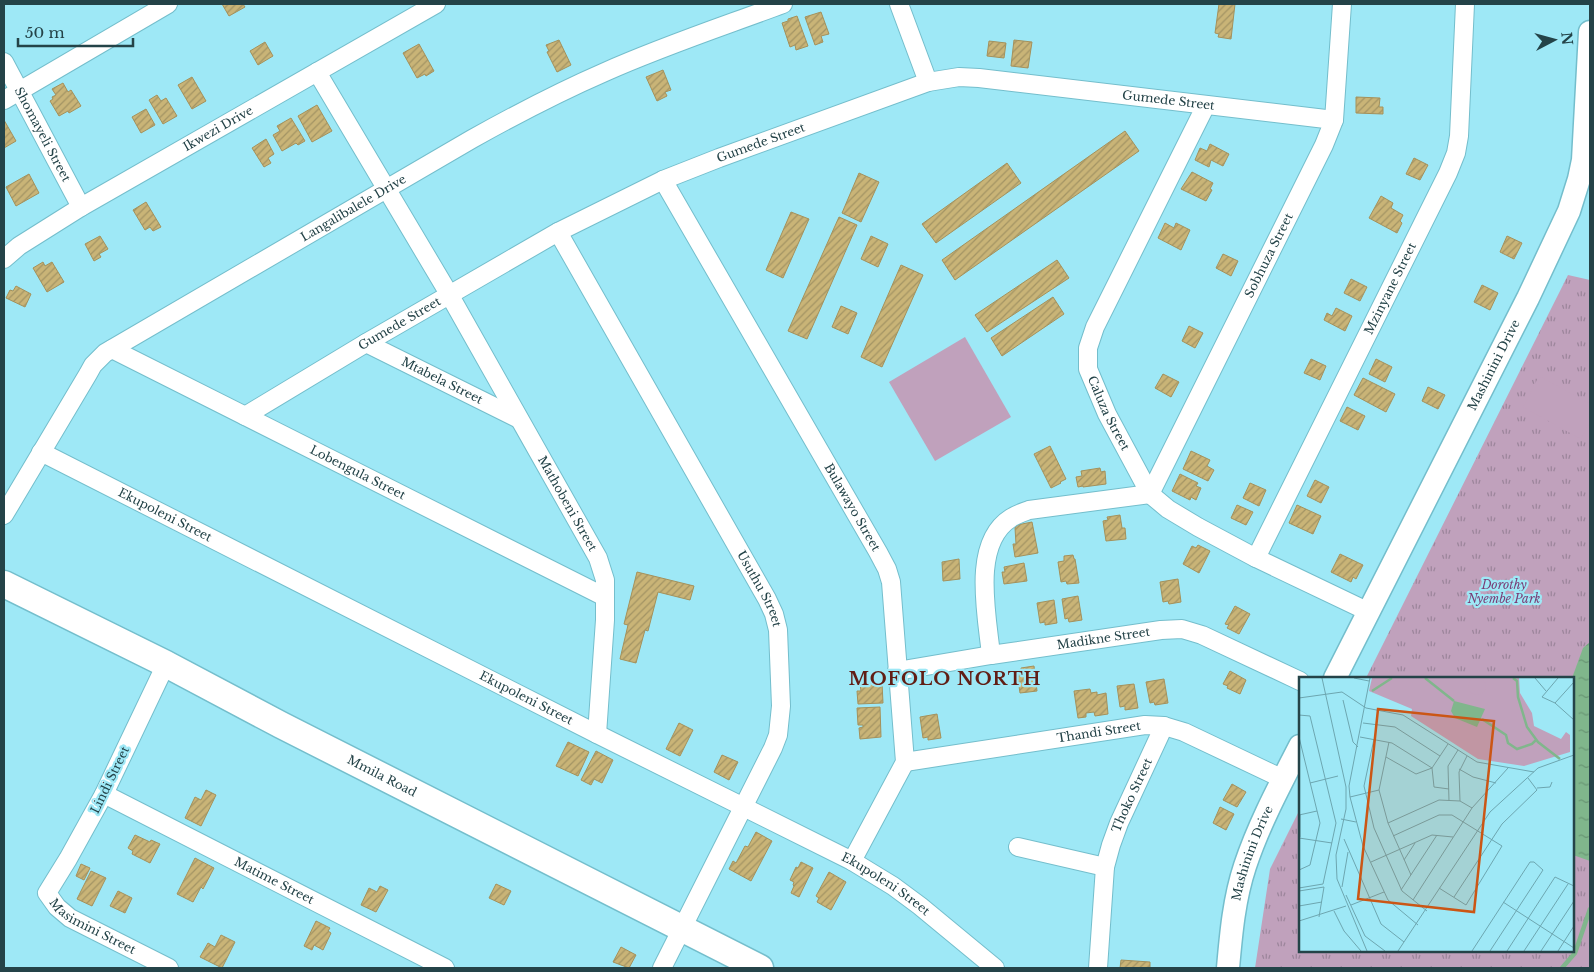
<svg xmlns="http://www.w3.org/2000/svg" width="1594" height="972" viewBox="0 0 1594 972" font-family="'Libre Baskerville',serif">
	<defs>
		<pattern id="grass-tufts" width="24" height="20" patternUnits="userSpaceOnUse" patternTransform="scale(1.25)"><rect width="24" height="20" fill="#c0a1bc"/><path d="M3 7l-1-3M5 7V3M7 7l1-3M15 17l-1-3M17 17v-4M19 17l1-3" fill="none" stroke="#9c859b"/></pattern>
		<pattern id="water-ripples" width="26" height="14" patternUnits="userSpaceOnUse" patternTransform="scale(1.25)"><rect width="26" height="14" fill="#80b68c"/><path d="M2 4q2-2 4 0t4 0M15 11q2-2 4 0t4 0" fill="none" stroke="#699674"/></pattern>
		<pattern id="building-hatch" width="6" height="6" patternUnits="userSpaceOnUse" patternTransform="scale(1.25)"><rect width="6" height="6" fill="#c9b477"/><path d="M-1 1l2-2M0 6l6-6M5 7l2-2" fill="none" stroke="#a39464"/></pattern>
	</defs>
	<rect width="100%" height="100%" fill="#9ee8f6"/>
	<polygon fill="url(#grass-tufts)" points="1568,275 1590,280 1590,968 1255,968 1270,869 1300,809 1300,951 1573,951 1573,678 1366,678"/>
	<g fill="#c0a1bc">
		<polygon points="965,337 1011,417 935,461 889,382"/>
		<polygon points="1539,376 1590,404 1590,422 1581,439 1523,407"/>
	</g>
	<polygon fill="url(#water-ripples)" points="1590,642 1590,861 1573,855 1572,678 1583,648"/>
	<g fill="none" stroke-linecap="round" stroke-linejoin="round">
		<polyline stroke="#80b68c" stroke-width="4.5" points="1562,968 1575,953 1590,909"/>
	</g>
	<g fill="url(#building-hatch)" stroke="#a4915b">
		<polygon points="222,4 243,4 245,7 229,16"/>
		<polygon points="1219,4 1235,4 1231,39 1218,37 1219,34 1215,33"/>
		<polygon points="821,12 829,34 821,36 823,42 815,45 805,17"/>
		<polygon points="797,16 808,46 796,50 795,45 790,47 782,23 788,21 788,19"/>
		<polygon points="559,40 571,65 557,72 547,52 549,51 546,45"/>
		<polygon points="1014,40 1032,42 1028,68 1011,66"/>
		<polygon points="989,41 1006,43 1004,58 987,56"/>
		<polygon points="265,42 273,56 258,65 250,51"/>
		<polygon points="419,44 434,71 426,76 425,74 417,78 403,53"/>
		<polygon points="663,70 671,90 665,92 667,96 657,101 646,77"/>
		<polygon points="192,77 206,101 192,109 178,85"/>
		<polygon points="63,83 68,92 71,90 81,106 69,113 68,111 59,116 50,101 53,99 52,97 56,95 52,89"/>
		<polygon points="157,95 161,101 166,98 177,116 163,124 149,100"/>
		<polygon points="1356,97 1380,98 1379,107 1383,107 1383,114 1356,113"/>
		<polygon points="317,105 332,131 312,142 298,116"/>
		<polygon points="146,109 155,125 141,133 132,117"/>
		<polygon points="291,118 305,141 298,145 296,143 282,151 273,135 280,131 277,126"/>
		<polygon points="4,120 16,141 4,148"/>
		<polygon points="1125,131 1139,151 955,280 942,260"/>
		<polygon points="266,139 274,154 268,158 271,163 264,167 252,148"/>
		<polygon points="1210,144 1229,154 1223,166 1211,160 1209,167 1195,160 1200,148 1207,151"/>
		<polygon points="1414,158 1428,165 1420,180 1406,174"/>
		<polygon points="1007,163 1021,183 936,243 922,224"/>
		<polygon points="1192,172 1213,183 1210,189 1212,190 1206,201 1181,189"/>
		<polygon points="859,173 879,182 861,222 842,213"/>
		<polygon points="29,174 39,193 16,206 6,187"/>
		<polygon points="1381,196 1393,203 1391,208 1403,215 1400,221 1402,223 1397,233 1369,218"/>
		<polygon points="146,202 161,227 153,231 150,227 145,230 133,210"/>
		<polygon points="791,212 809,219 783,278 766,270"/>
		<polygon points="839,217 857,225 807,339 788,331"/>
		<polygon points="1165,223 1174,228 1176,223 1190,230 1181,250 1158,238"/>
		<polygon points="100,236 108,249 99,254 101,257 94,261 85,244"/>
		<polygon points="871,236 888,244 878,267 861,259"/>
		<polygon points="1507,236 1522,243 1514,259 1500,252"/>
		<polygon points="1223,254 1238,261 1231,276 1216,268"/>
		<polygon points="1057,260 1069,278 987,332 975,315"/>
		<polygon points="43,262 45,266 52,262 64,282 47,292 33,268"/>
		<polygon points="901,265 923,275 882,367 861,357"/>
		<polygon points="1351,279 1367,287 1360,301 1344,293"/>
		<polygon points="1482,285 1498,293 1490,310 1474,302"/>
		<polygon points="16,286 31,294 25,307 6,298 10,290 13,291"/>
		<polygon points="1053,297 1064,314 1002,356 991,338"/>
		<polygon points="841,306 857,313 848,334 832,327"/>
		<polygon points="1336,308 1352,316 1345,331 1324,320 1327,313 1332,316"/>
		<polygon points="1189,326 1203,333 1195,348 1182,341"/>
		<polygon points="1311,359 1326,366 1320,380 1304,373"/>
		<polygon points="1376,359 1392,367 1385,382 1369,374"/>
		<polygon points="1163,374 1179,382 1171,397 1155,388"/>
		<polygon points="1363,378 1395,394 1386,412 1354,395"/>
		<polygon points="1428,387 1445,395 1438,409 1422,401"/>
		<polygon points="1347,407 1365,416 1358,430 1340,421"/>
		<polygon points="1050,446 1066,479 1060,482 1061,483 1051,488 1034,454"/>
		<polygon points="1191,451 1210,460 1207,466 1214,470 1208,481 1183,469"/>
		<polygon points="1100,468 1101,472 1105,471 1106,484 1083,487 1083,486 1078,487 1076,477 1082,476 1081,471"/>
		<polygon points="1180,474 1198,483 1196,486 1201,488 1196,500 1191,497 1190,500 1172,491"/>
		<polygon points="1315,480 1329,487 1321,503 1307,496"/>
		<polygon points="1250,483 1266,490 1259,506 1243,498"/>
		<polygon points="1237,505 1253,512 1246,525 1231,518"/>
		<polygon points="1297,505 1321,516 1313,534 1289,523"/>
		<polygon points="1120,515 1122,528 1125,528 1126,539 1106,541 1103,521 1108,520 1107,517"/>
		<polygon points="1032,522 1038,553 1015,557 1013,544 1016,544 1015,528 1017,525"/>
		<polygon points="1198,545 1210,551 1199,573 1183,564 1192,546 1196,548"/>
		<polygon points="1340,554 1363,565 1356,579 1353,577 1351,582 1331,572"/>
		<polygon points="1073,555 1074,559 1075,559 1079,583 1067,584 1066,581 1061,582 1058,562 1064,561 1064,556"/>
		<polygon points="959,559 960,579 943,581 942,562"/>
		<polygon points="1024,563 1027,581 1004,584 1002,572 1005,572 1004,567"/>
		<polygon points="637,572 694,586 690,600 658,592 648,631 645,630 636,663 620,659 628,625 624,624"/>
		<polygon points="1178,579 1181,602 1169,604 1168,601 1163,602 1160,582"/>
		<polygon points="1078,596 1082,620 1069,622 1068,618 1065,619 1062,599"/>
		<polygon points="1054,600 1057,623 1045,625 1045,622 1040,623 1037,603"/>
		<polygon points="1235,606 1250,614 1239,634 1227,628 1229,625 1225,624"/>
		<polygon points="1034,666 1037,691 1020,693 1017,673 1021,672 1021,668"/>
		<polygon points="1230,671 1246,680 1240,694 1227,688 1228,686 1223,684"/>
		<polygon points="1164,679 1168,703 1155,705 1154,702 1150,703 1146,682"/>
		<polygon points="882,683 883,703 858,704 857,691 861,691 860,684"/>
		<polygon points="1134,684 1138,708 1125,710 1125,706 1120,707 1117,686"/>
		<polygon points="1090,689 1091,693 1097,692 1097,695 1106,693 1108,714 1095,716 1094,712 1086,713 1086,717 1078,718 1074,691"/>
		<polygon points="880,707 881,737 860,739 859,728 863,727 863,725 858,725 857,708"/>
		<polygon points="937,714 941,738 928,740 928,737 923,738 920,717"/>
		<polygon points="679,723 693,730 680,756 666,749"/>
		<polygon points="568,742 589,752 578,776 556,766"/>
		<polygon points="596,751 613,760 602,783 594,779 591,785 581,780"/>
		<polygon points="722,755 738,762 729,780 714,772"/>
		<polygon points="1232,784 1246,792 1237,807 1223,800"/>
		<polygon points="206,790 216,795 201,826 185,818 195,797 201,800"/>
		<polygon points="1220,807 1234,814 1226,830 1213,823"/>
		<polygon points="756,832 772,841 751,881 729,869 733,861 736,863 745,846 748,847"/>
		<polygon points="135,835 150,842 151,840 160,844 150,863 132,854 133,851 128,848"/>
		<polygon points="195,858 214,868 203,889 201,887 193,902 177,894"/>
		<polygon points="801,862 813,868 799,897 791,893 794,886 793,885 794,882 790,880 796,867 798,868"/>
		<polygon points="81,864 90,868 84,880 76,876"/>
		<polygon points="91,871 106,878 92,906 77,899"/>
		<polygon points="829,872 846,882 831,910 817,902 819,898 816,896"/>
		<polygon points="496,884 511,891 504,905 489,898"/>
		<polygon points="380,886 388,890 376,912 361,905 369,888 377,892"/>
		<polygon points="118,891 132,898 125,913 110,906"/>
		<polygon points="316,921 330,928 328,931 331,933 323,950 314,945 312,950 304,946"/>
		<polygon points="221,935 235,942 222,968 200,957 208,943 215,947"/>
		<polygon points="621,947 636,955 629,968 613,962"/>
		<polygon points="1121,960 1150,962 1150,968 1120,968"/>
	</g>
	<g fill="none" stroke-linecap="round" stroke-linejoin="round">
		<defs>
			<g id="minor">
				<polyline points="899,4 928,82"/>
				<path id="s1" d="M4,62L81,207"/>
				<path id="s2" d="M317,72L449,294L598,558L605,580V620L597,734"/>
				<polyline points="4,100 168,4"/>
				<path id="s3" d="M1206,105L1095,327L1088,348V369L1107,414L1150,494L1168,509L1198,527L1256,558L1369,612"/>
				<path id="s4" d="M663,180L878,552L887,569L891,582L905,762L852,861"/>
				<path id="s5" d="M558,232L767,599L774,614L778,630L781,706L778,735L773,748L662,968"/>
				<path id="s6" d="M4,259L19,246L81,207L436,4"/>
				<path id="s7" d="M366,343L519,419"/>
				<path id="s8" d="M112,349L605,597"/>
				<path id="s9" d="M245,416L366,343L558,232L663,180L719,158L928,82L959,77L979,78L1334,120"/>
				<path id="s10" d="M41,452L597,734L852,861L893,886L920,906L995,968"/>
				<path id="s11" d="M4,515L88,374L93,365L105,353L472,139C515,115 559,92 605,72C663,46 724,26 783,4"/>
				<path id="s12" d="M1256,558L1448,173L1456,153L1459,136L1465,4"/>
				<path id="s13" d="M991,655C987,615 971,543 1011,518C1017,514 1024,512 1029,510L1150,494L1324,145L1334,120L1342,4"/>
				<path id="s14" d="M166,664L104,794L68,859L47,893L57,907L70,918L169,968"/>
				<path id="s15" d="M897,671L991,655L1161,630L1182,629L1202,635L1300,681"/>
				<path id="s16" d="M905,762L1145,725L1164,726L1184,732L1283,779"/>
				<path id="s17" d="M104,794L445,968"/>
				<polyline points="1018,847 1105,867"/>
				<path id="s18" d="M1098,968L1105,867L1111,845L1119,823L1164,726"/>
			</g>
			<g id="tertiary">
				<path id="s19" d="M1335,678L1528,298L1569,211L1579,179L1583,160L1590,32"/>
				<path id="s20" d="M1228,968C1231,934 1234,899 1245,866C1259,824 1280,785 1300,746"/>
			</g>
			<g id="secondary">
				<path id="s21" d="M4,584L166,664L281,725L760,968"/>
			</g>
		</defs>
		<use href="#minor" stroke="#74becc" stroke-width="20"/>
		<use href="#tertiary" stroke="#74becc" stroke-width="25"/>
		<use href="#secondary" stroke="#74becc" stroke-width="29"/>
		<use href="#minor" stroke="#fff" stroke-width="18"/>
		<use href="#tertiary" stroke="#fff" stroke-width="22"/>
		<use href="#secondary" stroke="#fff" stroke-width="26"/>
	</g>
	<g text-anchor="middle" stroke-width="4.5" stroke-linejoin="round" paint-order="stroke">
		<g font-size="12" fill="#244348" stroke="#9ee8f6">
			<text dy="4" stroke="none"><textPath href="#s9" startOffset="1005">Gumede Street</textPath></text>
			<text dy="4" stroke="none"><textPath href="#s6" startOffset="251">Ikwezi Drive</textPath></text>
			<text dy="4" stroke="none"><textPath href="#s1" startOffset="82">Shomayeli Street</textPath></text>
			<text dy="4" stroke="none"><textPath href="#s9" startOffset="585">Gumede Street</textPath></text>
			<text dy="4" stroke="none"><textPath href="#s11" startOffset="479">Langalibalele Drive</textPath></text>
			<text dy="4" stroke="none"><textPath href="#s13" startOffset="554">Sobhuza Street</textPath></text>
			<text dy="4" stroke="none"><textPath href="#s12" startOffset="301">Mzinyane Street</textPath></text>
			<text dy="4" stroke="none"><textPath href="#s9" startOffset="180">Gumede Street</textPath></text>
			<text dy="4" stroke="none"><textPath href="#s19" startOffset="351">Mashinini Drive</textPath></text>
			<text dy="4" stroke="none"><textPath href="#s7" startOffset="85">Mtabela Street</textPath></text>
			<text dy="4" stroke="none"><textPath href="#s3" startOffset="340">Caluza Street</textPath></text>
			<text dy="4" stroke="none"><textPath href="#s8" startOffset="275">Lobengula Street</textPath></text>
			<text dy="4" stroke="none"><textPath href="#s2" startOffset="499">Mathobeni Street</textPath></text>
			<text dy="4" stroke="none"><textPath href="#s4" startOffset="378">Bulawayo Street</textPath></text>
			<text dy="4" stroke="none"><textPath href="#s10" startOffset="139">Ekupoleni Street</textPath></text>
			<text dy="4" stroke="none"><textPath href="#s5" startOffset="410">Usuthu Street</textPath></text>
			<text dy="4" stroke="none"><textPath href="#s15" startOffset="209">Madikne Street</textPath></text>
			<text dy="4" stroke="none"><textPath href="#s10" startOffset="544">Ekupoleni Street</textPath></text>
			<text dy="4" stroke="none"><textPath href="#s16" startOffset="196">Thandi Street</textPath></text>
			<text dy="4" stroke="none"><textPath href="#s21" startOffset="424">Mmila Road</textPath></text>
			<text transform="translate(110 780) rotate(-64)" y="4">Lindi Street</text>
			<text dy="4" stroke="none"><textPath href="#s18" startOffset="178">Thoko Street</textPath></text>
			<text dy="4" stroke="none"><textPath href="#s20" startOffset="118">Mashinini Drive</textPath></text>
			<text dy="4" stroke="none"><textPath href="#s17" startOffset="191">Matime Street</textPath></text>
			<text dy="4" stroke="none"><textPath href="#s10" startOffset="949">Ekupoleni Street</textPath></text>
			<text dy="4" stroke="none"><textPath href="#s14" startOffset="316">Masimini Street</textPath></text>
		</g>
		<g font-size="12" font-style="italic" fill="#7a3d75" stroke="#9ee8f6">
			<text x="1504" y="589">Dorothy<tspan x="1504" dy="14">Nyembe Park</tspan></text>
		</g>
		<g font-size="18" font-weight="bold" letter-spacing="1" fill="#611d14" stroke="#9ee8f6">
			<text x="945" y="685">MOFOLO NORTH</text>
		</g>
	</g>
	<g transform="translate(1299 677)">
		<rect width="275" height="275" fill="#9ee8f6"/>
		<path d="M73,1H220L221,16L233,36L235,49L262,62L267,55L271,58V75L225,89L179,82L112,39L113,32L70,14Z" fill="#c0a1bc"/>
		<path d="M169 9a9 9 0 1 1 18 0a9 9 0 1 1-18 0Z" fill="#c0a1bc"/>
		<path d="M155,24L186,32L178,50L156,41L152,34Z" fill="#80b68c"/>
		<path fill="none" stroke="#80b68c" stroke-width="2.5" d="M126,1L155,24M214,1L218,4L219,20L228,50L239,65L261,82M73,14L93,1M183,42L207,58L209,66L218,72L233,67L237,63"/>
		<path fill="none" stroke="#6da6b0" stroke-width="1" d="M23,1L47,110V132L37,178L38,202L68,274M55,1L70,4M71,1L50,109L51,120L64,169L89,223L119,248M236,1L247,14M259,1L243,20L256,26L275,43M0,21L43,15L67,31L104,38L178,85L235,95M44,23L54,65L59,70M256,26L275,5M0,38L11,39L37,146L24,207M64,46L96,50L141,79M275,51V74M0,60L21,146L11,188L0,193M61,60L93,66L133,91L135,110L150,112M75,62L65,109L75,151L103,214L128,234M90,65L80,113L89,146L112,198M87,80L117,97L133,91L149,67M160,92L174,100L197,106M11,106L39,99M238,111L251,110L253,105M51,120L80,113M150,124L149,89L159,73M161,124L160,95L168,79M0,138L18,134M1,138V160M42,142L57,145M89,146L140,123L161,124L173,131M94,159L140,138H153L203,169L167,228L140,211M0,161L33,166M45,162L82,247L105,265M105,183L116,166M72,185L133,158L154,160M43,210L49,175M0,211L24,207M102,213L138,158M0,214L25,210L20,240M47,218L66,259L86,274M155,220L203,147L238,113L229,101M114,223L173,131L209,91M204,225L275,271M52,228L85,215M0,229L23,225M35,234L45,254L62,274M0,244L47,229M99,274L191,135L239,91L275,78M173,274L231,185H235L244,193L191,274M208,274L256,200L275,209M225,274L269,207M242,274L275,224M259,274L275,249"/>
		<path fill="#cb5615" fill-opacity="0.15" stroke="#cb5615" stroke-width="2.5" d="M79,32L195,44L175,235L59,222Z"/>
		<rect width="275" height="275" fill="none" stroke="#244348" stroke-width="2.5"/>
	</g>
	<rect width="1594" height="972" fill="none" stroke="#244348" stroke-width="10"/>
	<g transform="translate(1554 40) rotate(84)" stroke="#9ee8f6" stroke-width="4" paint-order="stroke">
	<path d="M0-4L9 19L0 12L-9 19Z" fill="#244348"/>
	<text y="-8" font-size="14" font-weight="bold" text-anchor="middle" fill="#244348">N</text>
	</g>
	<path d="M18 38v8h115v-8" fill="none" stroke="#244348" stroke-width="2.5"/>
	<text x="25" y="38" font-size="15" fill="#244348" stroke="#9ee8f6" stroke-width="4" paint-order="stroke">50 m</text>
</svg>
